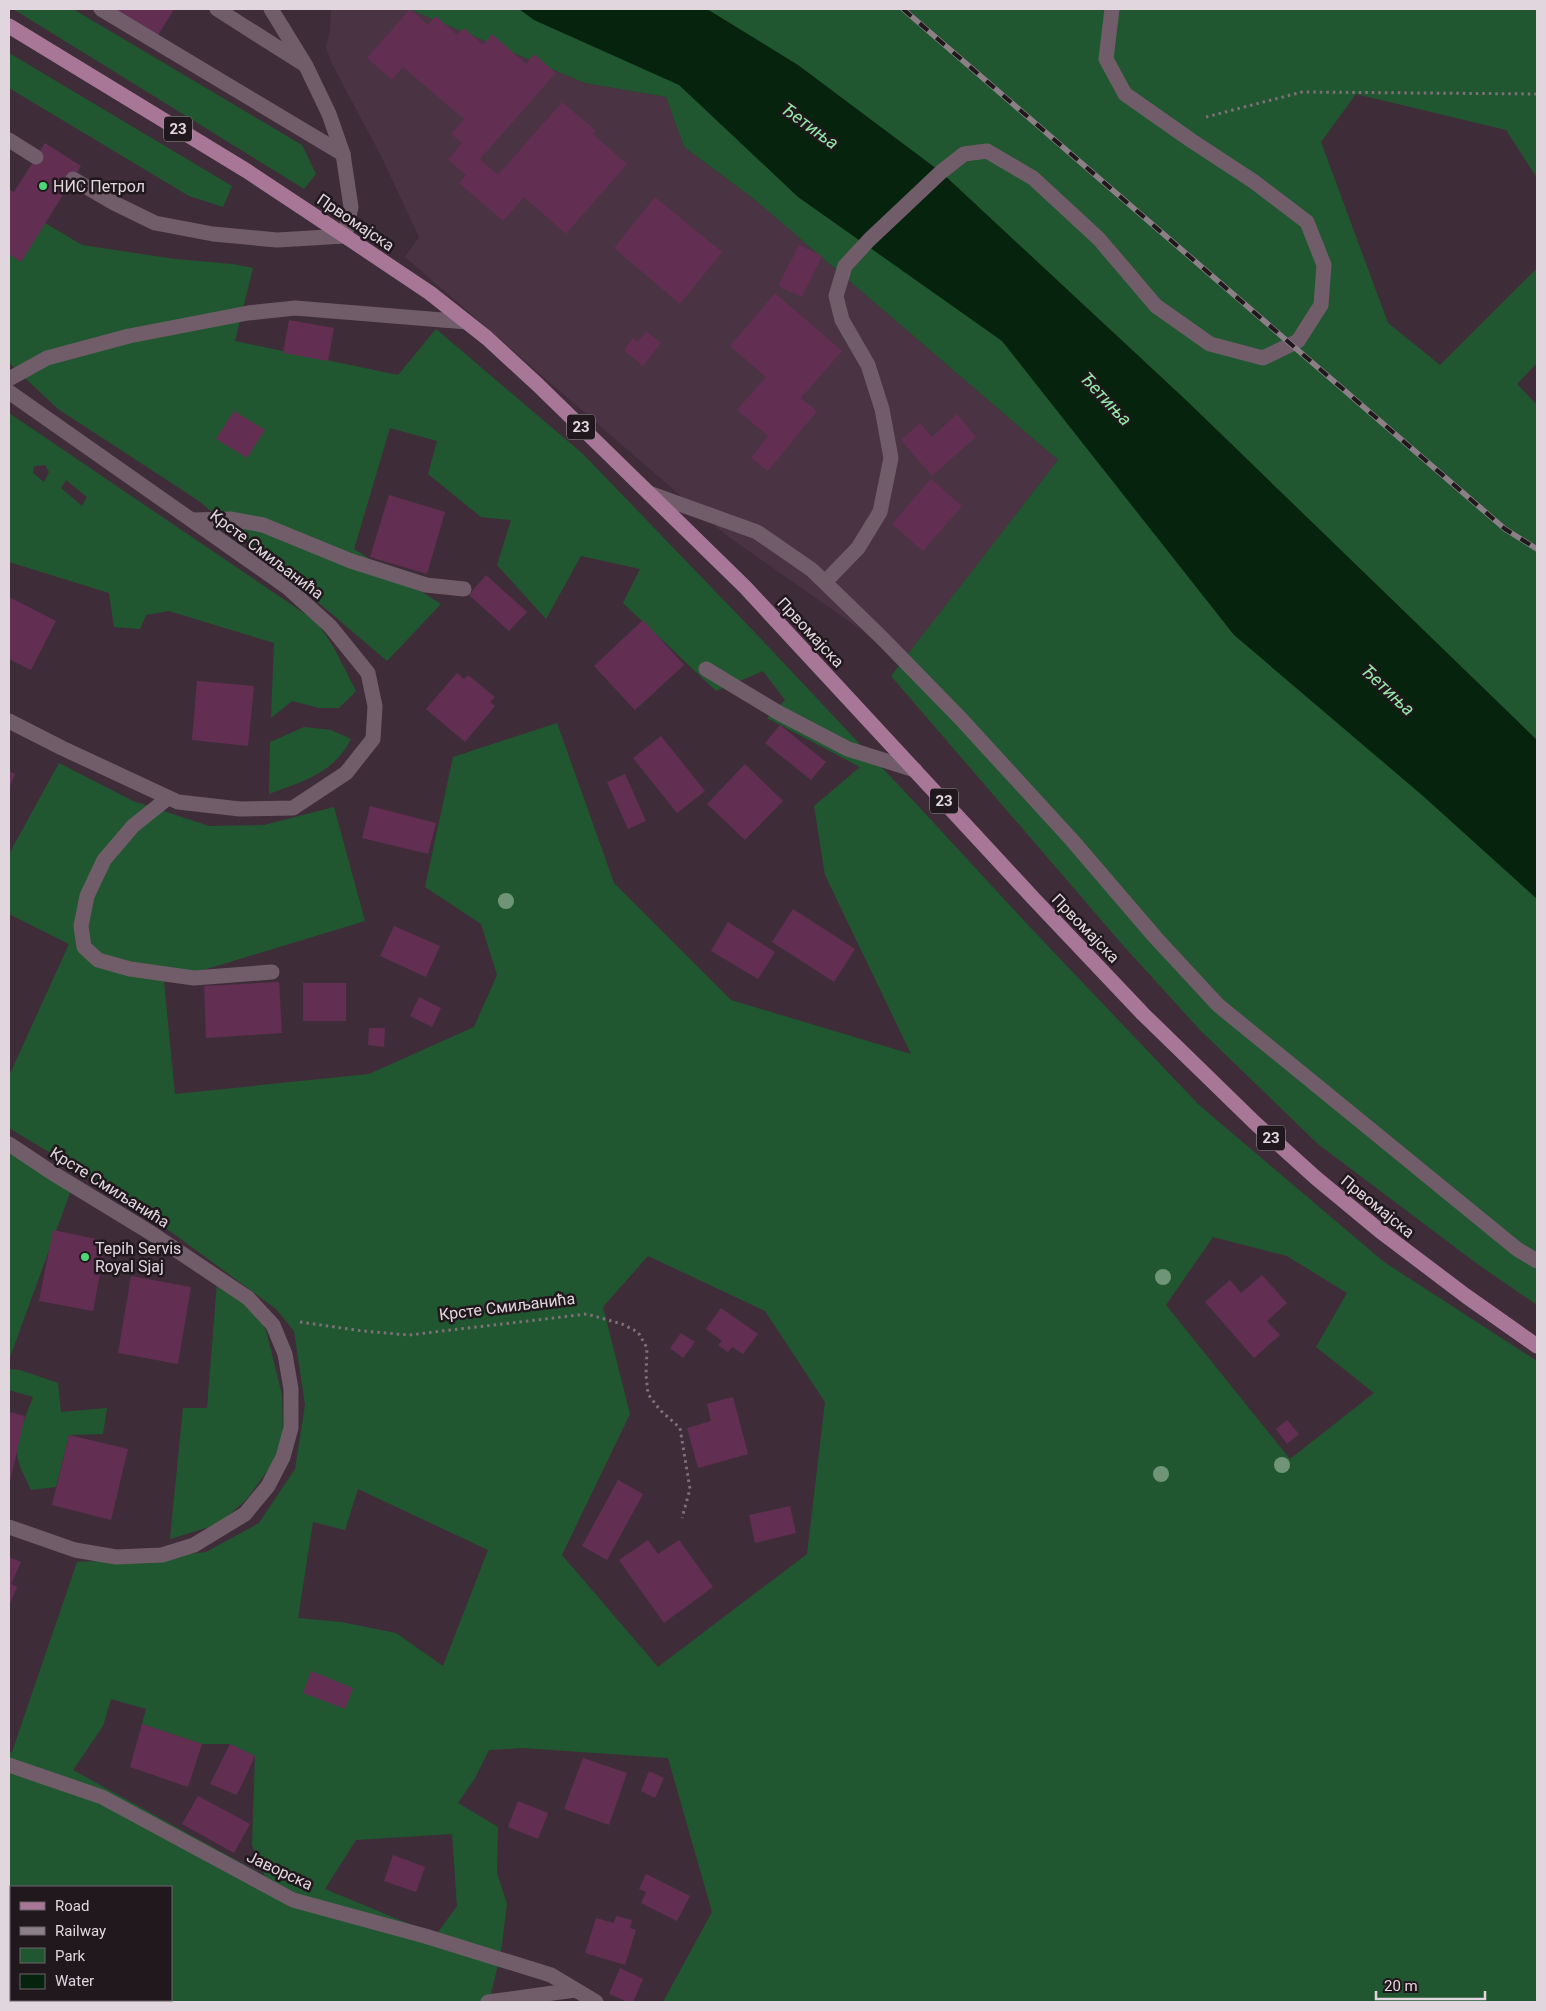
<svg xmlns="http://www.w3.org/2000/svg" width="1546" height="2011" viewBox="0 0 1546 2011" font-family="Roboto,sans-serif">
	<rect width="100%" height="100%" fill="#3e2d38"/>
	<polygon fill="#4a3343" points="331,9 409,9 585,83 666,97 684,147 754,199 1058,460 904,660 726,535 405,257 419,237 380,154 331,62 326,47 330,30"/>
	<g fill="#215730" fill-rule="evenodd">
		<polygon points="13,9 73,9 302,145 316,174 304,189"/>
		<polygon points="409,9 1537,9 1537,178 1506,130 1356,94 1321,142 1388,323 1440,365 1537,268 1537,363 1517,384 1537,405 1537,1305 1476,1263 1318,1144 1200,1030 1121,943 891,676 1058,460 754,199 684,147 666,97 585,83"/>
		<polygon points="9,53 232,186 223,207 189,196 9,88"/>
		<path d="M45,223L82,245L175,259L233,264L253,268L235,341L398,375L436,329L583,454L762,640L920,808L1027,924L1199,1105L1384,1262L1537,1361V2002H663L712,1912L668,1758L523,1748L489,1750L475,1778L458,1803L498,1827L497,1873L507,1904L501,1952L489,2002H9V1752H12L77,1562L147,1559L206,1552L259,1523L295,1469L305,1405L294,1331L276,1309L174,1234L54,1155L9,1128V1076L69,944L9,914V854L59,763L133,801L209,826L264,825L334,807L365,921L164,982L175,1094L369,1074L474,1027L497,975L481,924L425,887L453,757L557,723L614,883L731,1000L911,1054L825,875L814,806L860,767L767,718L785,700L763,671L716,691L623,603L640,569L581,556L546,619L497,565L511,520L481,517L428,474L437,441L390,428L354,549L441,604L387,661L199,501L58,409L9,363V254L21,262ZM1213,1237L1287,1256L1347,1293L1316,1347L1374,1393L1290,1459L1166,1305ZM648,1256L765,1311L825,1402L807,1554L658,1667L562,1555L630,1414L603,1307ZM358,1489L488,1550L443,1666L396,1633L341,1622L298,1618L313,1522L345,1530ZM111,1699L146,1709L142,1724L202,1744H230L255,1756L252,1845L265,1876L73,1770L103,1726ZM452,1834L457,1906L436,1935L325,1889L356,1840ZM11,1887H171V2000H11Z"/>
		<path d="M9,413L317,622L334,648L356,691L339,708H319L292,701L271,718L274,643L169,611L146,615L140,629L114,627L109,593L9,562ZM45,465L49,472L44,482L33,473L34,466ZM66,480L87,497L82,506L61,488Z"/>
		<path d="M304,727L331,730L351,739C333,774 303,781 269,794L270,742Z"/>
		<polygon points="9,1150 71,1190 9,1360"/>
		<polygon points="217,1283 253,1309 266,1330 282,1395 283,1435 272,1464 247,1499 219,1524 170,1539 183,1408 207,1408"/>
		<path d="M9,1369L20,1370L58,1383L61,1412L107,1408L103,1434L69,1435L56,1487L31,1490C26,1479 18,1465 17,1453C16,1440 28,1410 33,1397L9,1390Z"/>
	</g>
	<polygon fill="#06230e" points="519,9 707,9 798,65 941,172 1187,401 1537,740 1537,899 1423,796 1234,635 1002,341 798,197 679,85 534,20"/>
	<g fill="#622f53">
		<polygon points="118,9 174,9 155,40 114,16"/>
		<polygon points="410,9 428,25 436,16 457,35 464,28 483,45 492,34 526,64 534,54 556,73 480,159 498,175 562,102 596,131 593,134 627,164 566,234 524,197 503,221 459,183 466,175 448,160 462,143 451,134 464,119 403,67 392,80 367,58"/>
		<polygon points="45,143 81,166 21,262 9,254 9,189 14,192"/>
		<polygon points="655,197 722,252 680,304 614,248"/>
		<polygon points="799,245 822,256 802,297 778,286"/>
		<polygon points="775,293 842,351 801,398 817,411 768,471 751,458 768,436 737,410 766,377 730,346"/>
		<polygon points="289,320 334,328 328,361 283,353"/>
		<polygon points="646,331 661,343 643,366 624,350 633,338 638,342"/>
		<polygon points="234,411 265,430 247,458 216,439"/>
		<polygon points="957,414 976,437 932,476 901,440 920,423 932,437"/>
		<polygon points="931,479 962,506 923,551 892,524"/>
		<polygon points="389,495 445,512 427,574 370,557"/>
		<polygon points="486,575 527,612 509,631 469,595"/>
		<polygon points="9,597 56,621 31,670 9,659"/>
		<polygon points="643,620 684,665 635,710 594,666"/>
		<polygon points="457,673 464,679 468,675 495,697 490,702 495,706 465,742 426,709"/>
		<polygon points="197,681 254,686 248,746 192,740"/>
		<polygon points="780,725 826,762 811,780 765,743"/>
		<polygon points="661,736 705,791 677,813 633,758"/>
		<polygon points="745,764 783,801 745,840 707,804"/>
		<polygon points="9,771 15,774 9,789"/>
		<polygon points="625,774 646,821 628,829 607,782"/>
		<polygon points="370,806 436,823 428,854 362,838"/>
		<polygon points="793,909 855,949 834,982 772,942"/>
		<polygon points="728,922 775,952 758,979 711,951"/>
		<polygon points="394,926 440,946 426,977 380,956"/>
		<polygon points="279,982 282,1033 206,1038 204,986"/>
		<rect x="303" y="983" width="43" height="38"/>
		<polygon points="419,997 441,1008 432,1027 410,1016"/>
		<polygon points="369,1028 385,1028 384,1047 368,1045"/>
		<polygon points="53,1230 106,1241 93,1311 39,1301"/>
		<polygon points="1262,1275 1287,1303 1267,1321 1280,1335 1254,1358 1205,1302 1230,1280 1241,1293"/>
		<polygon points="131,1276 191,1287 178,1364 118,1353"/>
		<polygon points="721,1308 758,1334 743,1354 732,1347 728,1352 718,1345 722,1341 706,1329"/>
		<polygon points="681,1333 695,1342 683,1358 670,1348"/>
		<polygon points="733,1397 748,1454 698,1468 687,1428 711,1421 707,1404"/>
		<polygon points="9,1412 25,1416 9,1486"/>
		<polygon points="1287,1420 1299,1434 1287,1444 1276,1429"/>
		<polygon points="69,1435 128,1449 111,1520 52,1505"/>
		<polygon points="618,1480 643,1494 607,1560 582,1546"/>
		<polygon points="790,1506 796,1533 755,1543 749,1515"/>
		<polygon points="648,1540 658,1554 679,1540 713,1587 664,1623 619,1560"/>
		<polygon points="9,1557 21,1562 11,1584 17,1587 9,1606"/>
		<polygon points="311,1671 353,1688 345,1709 303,1693"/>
		<polygon points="142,1724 202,1744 188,1787 130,1767"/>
		<polygon points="230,1744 255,1756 237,1795 210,1784"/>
		<polygon points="583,1758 627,1773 609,1825 564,1809"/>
		<polygon points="649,1771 664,1778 655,1798 641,1791"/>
		<polygon points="198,1796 250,1824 234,1853 182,1824"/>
		<polygon points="518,1801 548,1813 538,1839 508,1827"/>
		<polygon points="393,1855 425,1867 416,1892 384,1881"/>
		<polygon points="646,1874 690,1896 677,1921 641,1903 646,1892 639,1889"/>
		<polygon points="616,1916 632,1920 630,1928 636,1930 625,1965 585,1953 596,1918 614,1923"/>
		<polygon points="620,1968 643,1979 633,2002 628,2002 609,1994"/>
	</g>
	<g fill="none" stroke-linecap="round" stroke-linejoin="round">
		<g stroke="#7e7079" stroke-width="3" stroke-dasharray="2.5 4" stroke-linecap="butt">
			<polyline points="1206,117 1302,92 1537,94"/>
			<polyline points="300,1322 363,1331 409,1335 587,1314 622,1324 638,1332 647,1348 646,1375 648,1394 660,1410 680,1428 690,1489 682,1518"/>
		</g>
		<g stroke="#715d6a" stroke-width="15">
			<polyline points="101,9 343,154"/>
			<polyline points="217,9 302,63"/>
			<polyline points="9,140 36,157"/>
			<polyline points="73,179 114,203 155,223 213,234 277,240 345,236 351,207 343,154 329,114 306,66 271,9"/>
			<polyline points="9,379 47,358 129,336 248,313 295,308 467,322"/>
			<polyline points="649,493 757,532 812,570 882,638 961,719 1071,839 1155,937 1218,1005 1517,1249 1537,1261"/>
			<polyline points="193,520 230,519 263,525 351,561 426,585 464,589"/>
			<polyline points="825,582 858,548 880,512 891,458 882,409 868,365 842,320 836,296 845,266 869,240 941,172 964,154 987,151 1033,178 1099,239 1156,306 1210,344 1263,358 1298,341 1321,305 1324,265 1307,222 1253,181 1192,141 1125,94 1106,59 1112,9"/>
			<polyline points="706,669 779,713 848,749 915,770"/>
			<polyline points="168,798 133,826 104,860 87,896 81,926 84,947 98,960 130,969 194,978 272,972"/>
			<polyline points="488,2002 575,1990"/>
		</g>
		<g stroke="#715d6a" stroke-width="15">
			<polyline points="9,392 287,587 330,626 368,673 375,706 373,739 346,773 293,808 240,809 178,802 62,748 9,721"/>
			<polyline points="9,1144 51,1172 151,1233 248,1298 273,1325 285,1354 291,1389 291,1428 283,1457 268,1486 245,1514 194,1545 162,1555 116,1557 75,1550 9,1527"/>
			<polyline points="9,1765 102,1797 293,1900 425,1936 551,1975 596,2002"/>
		</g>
		<polyline stroke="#a87798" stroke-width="15" points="9,26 247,171 345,236 430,293 487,338 538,385 745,587 1034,899 1143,1014 1255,1123 1316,1178 1380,1231 1466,1296 1537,1346"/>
		<defs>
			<polyline id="rail" points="903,9 1505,529 1537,549"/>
		</defs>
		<use href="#rail" stroke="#8d7f88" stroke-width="5.5"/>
		<use href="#rail" stroke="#20181d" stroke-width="4" stroke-dasharray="11" stroke-linecap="butt"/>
	</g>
	<g fill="#709477">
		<circle cx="506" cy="901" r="8"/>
		<circle cx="1163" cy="1277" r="8"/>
		<circle cx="1282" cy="1465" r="8"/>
		<circle cx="1161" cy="1474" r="8"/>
	</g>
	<g fill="#4cd677" stroke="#20181d" stroke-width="2">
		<circle cx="43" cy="186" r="5"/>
		<circle cx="85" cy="1257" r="5"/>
	</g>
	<g text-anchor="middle" stroke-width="5" stroke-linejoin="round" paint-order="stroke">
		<g fill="#20181d" stroke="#a79da3" stroke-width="1">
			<rect x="164" y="116.5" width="28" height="25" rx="4"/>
			<rect x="567" y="414.5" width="28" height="25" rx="4"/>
			<rect x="930" y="788.5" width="28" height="25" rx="4"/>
			<rect x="1257" y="1125.5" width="28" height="25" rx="4"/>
		</g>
		<g font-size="15" font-weight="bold" fill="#e1d6dd">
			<text x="178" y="134">23</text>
			<text x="581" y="432">23</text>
			<text x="944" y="806">23</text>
			<text x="1271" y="1143">23</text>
		</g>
		<g font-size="16" fill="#e1d6dd" stroke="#20181d" text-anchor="start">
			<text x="53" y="192">НИС Петрол</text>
			<text x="95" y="1254">Tepih Servis<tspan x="95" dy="18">Royal Sjaj</tspan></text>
		</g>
		<g font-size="16" fill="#e1d6dd" stroke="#20181d">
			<text transform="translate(356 222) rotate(34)" y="6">Првомајска</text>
			<text transform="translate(267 554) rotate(37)" y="6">Крсте Смиљанића</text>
			<text transform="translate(811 632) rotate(47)" y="6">Првомајска</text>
			<text transform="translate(1086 928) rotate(46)" y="6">Првомајска</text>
			<text transform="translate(110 1187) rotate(32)" y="6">Крсте Смиљанића</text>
			<text transform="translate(1378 1206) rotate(39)" y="6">Првомајска</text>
			<text transform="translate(507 1306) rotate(-7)" y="6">Крсте Смиљанића</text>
			<text transform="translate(280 1870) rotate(25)" y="6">Јаворска</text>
		</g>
		<g font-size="18" font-style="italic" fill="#94e5a6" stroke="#20181d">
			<text transform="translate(810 126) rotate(36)" y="6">Ђетиња</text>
			<text transform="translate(1106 399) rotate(47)" y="6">Ђетиња</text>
			<text transform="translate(1388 690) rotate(43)" y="6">Ђетиња</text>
		</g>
	</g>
	<rect width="1546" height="2011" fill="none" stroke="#e1d6dd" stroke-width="20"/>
	<rect x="10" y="1886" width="162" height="115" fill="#20181d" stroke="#6d646a"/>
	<rect x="20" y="1902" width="25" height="8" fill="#a87798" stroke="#6d646a"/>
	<text x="55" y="1911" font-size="15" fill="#e1d6dd">Road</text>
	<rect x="20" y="1927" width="25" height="8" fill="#8d7f88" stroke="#6d646a"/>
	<text x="55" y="1936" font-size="15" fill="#e1d6dd">Railway</text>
	<rect x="20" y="1948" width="25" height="15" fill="#215730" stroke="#6d646a"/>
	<text x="55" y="1961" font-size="15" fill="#e1d6dd">Park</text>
	<rect x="20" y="1974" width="25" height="15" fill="#06230e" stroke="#6d646a"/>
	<text x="55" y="1986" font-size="15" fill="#e1d6dd">Water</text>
	<path d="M1376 1991v8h109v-8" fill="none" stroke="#e1d6dd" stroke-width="2.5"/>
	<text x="1384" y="1991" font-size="15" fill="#e1d6dd" stroke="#20181d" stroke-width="4" paint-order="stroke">20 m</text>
</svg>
